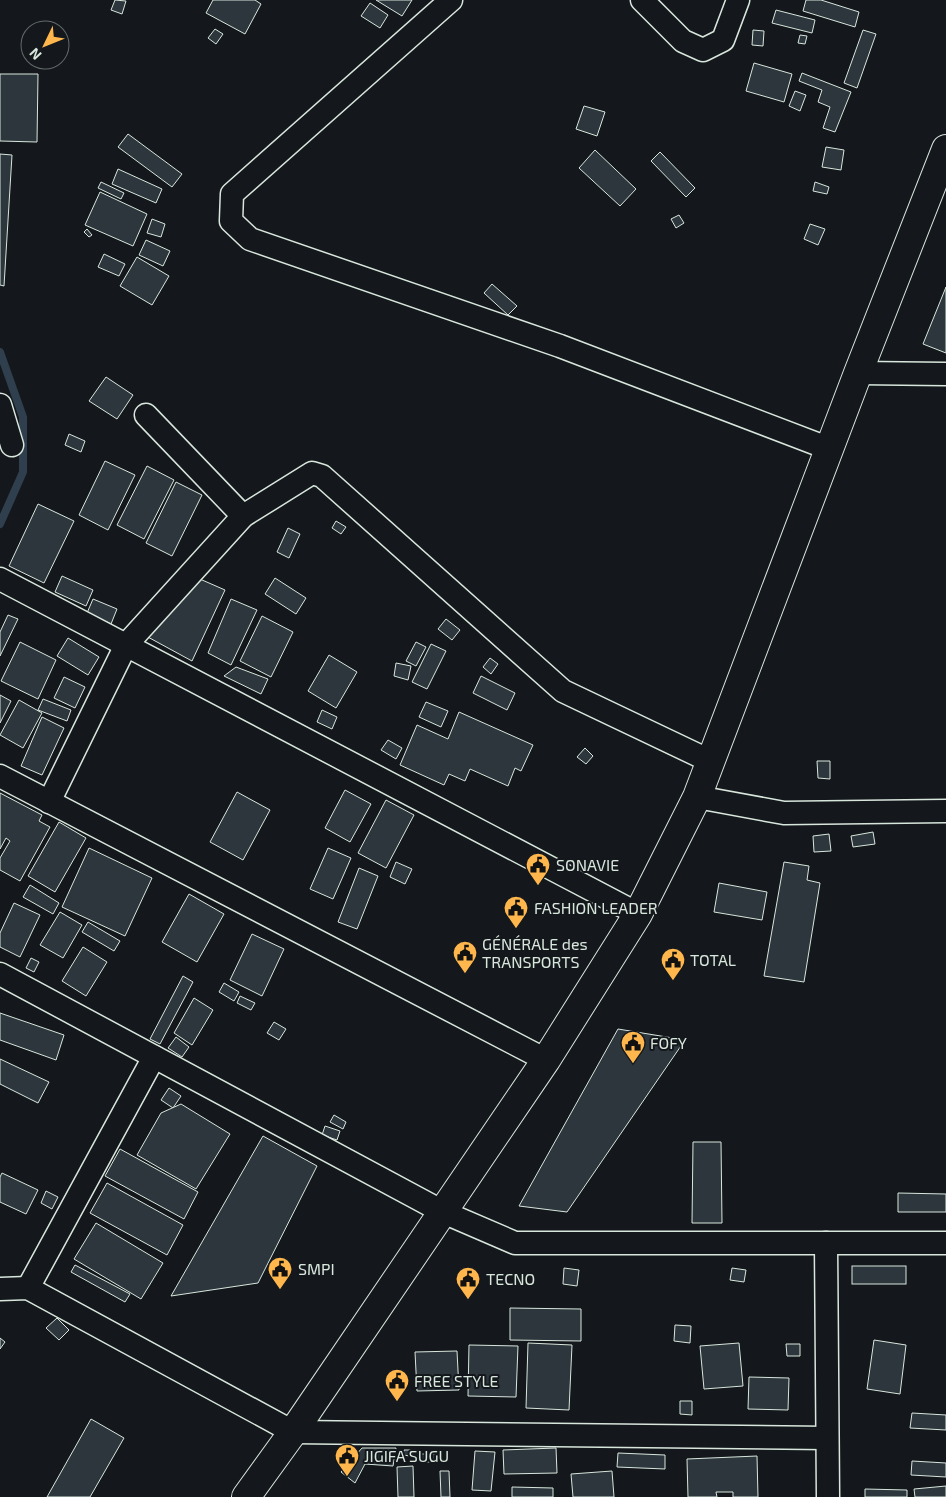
<svg xmlns="http://www.w3.org/2000/svg" width="946" height="1497" viewBox="0 0 946 1497" font-family="'Exo 2',sans-serif">
	<rect width="100%" height="100%" fill="#14181c"/>
	<g fill="none" stroke-linecap="round" stroke-linejoin="round">
		<polyline stroke="#2f3f4d" stroke-width="8" points="0,352 23,417 23,472 0,524"/>
	</g>
	<g fill="#2c363c" stroke="#d8e6dc">
		<polygon points="115,0 126,1 122,14 111,10"/>
		<polygon points="213,0 255,0 261,4 245,34 206,13"/>
		<polygon points="376,0 412,0 402,16"/>
		<polygon points="806,0 821,0 859,12 855,27 803,11"/>
		<polygon points="370,3 388,15 380,28 361,16"/>
		<polygon points="776,10 815,20 812,33 772,23"/>
		<polygon points="215,29 223,34 216,44 208,38"/>
		<polygon points="753,30 764,31 763,46 752,45"/>
		<polygon points="863,30 876,34 857,88 844,83"/>
		<polygon points="800,35 807,36 805,44 798,43"/>
		<polygon points="754,63 792,74 784,102 746,91"/>
		<polygon points="802,73 851,92 835,132 823,128 830,107 818,102 822,90 799,81"/>
		<polygon points="0,74 38,74 37,142 0,141"/>
		<polygon points="795,91 806,95 800,111 789,106"/>
		<polygon points="584,106 605,112 597,136 576,129"/>
		<polygon points="128,134 182,174 172,187 118,147"/>
		<polygon points="826,147 844,150 841,170 822,167"/>
		<polygon points="595,150 636,189 620,206 579,168"/>
		<polygon points="660,152 695,188 686,197 651,161"/>
		<polygon points="0,154 12,155 4,286 0,285"/>
		<polygon points="118,169 162,189 156,203 112,184"/>
		<polygon points="101,182 124,193 121,199 98,188"/>
		<polygon points="815,182 829,187 827,194 813,191"/>
		<polygon points="100,192 147,214 133,246 85,225"/>
		<polygon points="679,215 684,223 676,228 671,219"/>
		<polygon points="152,219 165,224 161,237 147,233"/>
		<polygon points="810,224 825,229 818,245 804,239"/>
		<polygon points="87,229 92,235 89,237 84,232"/>
		<polygon points="146,240 170,251 163,266 139,255"/>
		<polygon points="104,254 125,264 119,276 98,267"/>
		<polygon points="137,257 169,276 152,305 120,286"/>
		<polygon points="492,284 517,306 508,315 484,293"/>
		<polygon points="946,287 946,353 923,344"/>
		<polygon points="106,377 133,395 117,419 89,401"/>
		<polygon points="69,434 85,441 81,452 65,445"/>
		<polygon points="105,461 135,475 108,530 79,515"/>
		<polygon points="147,466 174,480 144,539 117,525"/>
		<polygon points="176,482 202,495 172,556 146,543"/>
		<polygon points="38,504 74,521 44,583 9,566"/>
		<polygon points="336,521 346,527 341,534 332,528"/>
		<polygon points="288,528 300,534 289,558 277,552"/>
		<polygon points="62,576 93,590 86,606 55,592"/>
		<polygon points="193,576 225,590 192,661 146,636"/>
		<polygon points="275,578 306,598 296,614 265,594"/>
		<polygon points="93,599 117,609 111,624 87,613"/>
		<polygon points="231,599 257,610 231,665 208,653"/>
		<polygon points="8,615 18,619 0,656 0,632"/>
		<polygon points="262,616 293,632 271,677 240,661"/>
		<polygon points="446,619 460,630 452,640 438,629"/>
		<polygon points="68,638 99,657 88,675 57,656"/>
		<polygon points="20,642 56,660 38,699 1,681"/>
		<polygon points="416,642 426,647 416,666 406,661"/>
		<polygon points="431,644 446,651 427,689 412,682"/>
		<polygon points="329,655 357,672 336,708 308,691"/>
		<polygon points="490,658 498,664 491,674 483,667"/>
		<polygon points="396,663 411,666 408,680 394,676"/>
		<polygon points="236,667 268,679 261,694 224,676"/>
		<polygon points="481,676 515,693 507,710 473,693"/>
		<polygon points="64,677 85,687 75,708 54,698"/>
		<polygon points="0,695 11,701 0,723"/>
		<polygon points="43,699 71,710 67,721 38,710"/>
		<polygon points="19,700 42,713 23,748 0,735"/>
		<polygon points="426,702 448,711 441,727 419,717"/>
		<polygon points="322,710 337,717 332,729 317,722"/>
		<polygon points="459,712 533,745 521,771 515,768 508,786 470,769 465,781 449,774 444,785 400,765 417,725 448,739"/>
		<polygon points="42,717 64,728 42,775 21,766"/>
		<polygon points="388,740 402,748 396,759 381,750"/>
		<polygon points="585,748 593,756 586,764 577,757"/>
		<polygon points="817,761 830,761 830,779 818,778"/>
		<polygon points="345,790 371,804 350,842 325,828"/>
		<polygon points="237,792 270,810 243,860 210,842"/>
		<polygon points="0,793 42,815 39,821 50,827 20,881 0,870 0,858 10,841 6,838 0,849"/>
		<polygon points="386,800 414,815 386,868 358,853"/>
		<polygon points="59,822 86,838 55,892 28,876"/>
		<polygon points="873,832 875,844 853,847 851,836"/>
		<polygon points="829,834 831,851 814,852 813,836"/>
		<polygon points="89,848 152,878 125,936 62,907"/>
		<polygon points="328,848 351,858 333,899 310,889"/>
		<polygon points="396,862 412,869 405,884 390,877"/>
		<polygon points="784,862 809,866 807,880 820,883 804,982 764,976"/>
		<polygon points="359,868 378,876 357,929 338,922"/>
		<polygon points="719,883 767,892 762,920 714,912"/>
		<polygon points="30,885 59,903 53,914 23,897"/>
		<polygon points="189,894 224,914 197,962 162,942"/>
		<polygon points="14,903 40,915 20,957 0,947 0,933"/>
		<polygon points="60,912 82,925 63,958 40,945"/>
		<polygon points="88,922 120,941 114,951 82,932"/>
		<polygon points="252,934 284,949 262,996 230,980"/>
		<polygon points="83,947 107,962 86,996 62,981"/>
		<polygon points="31,958 39,962 34,972 26,968"/>
		<polygon points="183,976 193,982 160,1044 150,1039"/>
		<polygon points="224,983 239,992 234,1001 219,992"/>
		<polygon points="240,996 255,1003 251,1010 237,1003"/>
		<polygon points="194,998 213,1010 192,1045 174,1033"/>
		<polygon points="0,1013 64,1035 56,1060 0,1040"/>
		<polygon points="274,1022 286,1029 279,1040 267,1033"/>
		<polygon points="618,1029 685,1040 567,1212 519,1206"/>
		<polygon points="176,1037 189,1047 182,1057 168,1048"/>
		<polygon points="0,1059 49,1082 38,1103 0,1084"/>
		<polygon points="169,1088 181,1096 173,1108 161,1100"/>
		<polygon points="181,1104 230,1134 196,1189 137,1155 161,1113"/>
		<polygon points="334,1115 346,1122 343,1129 330,1122"/>
		<polygon points="325,1126 340,1131 337,1140 322,1135"/>
		<polygon points="263,1136 317,1166 258,1283 171,1296"/>
		<polygon points="693,1142 721,1142 722,1223 692,1223"/>
		<polygon points="120,1149 198,1192 184,1219 105,1176"/>
		<polygon points="2,1173 38,1190 26,1214 0,1202 0,1177"/>
		<polygon points="107,1183 183,1225 167,1255 90,1213"/>
		<polygon points="46,1191 58,1197 52,1209 41,1203"/>
		<polygon points="898,1193 946,1194 946,1212 898,1212"/>
		<polygon points="96,1223 163,1263 141,1299 74,1259"/>
		<polygon points="75,1265 130,1294 125,1302 71,1272"/>
		<rect x="852" y="1266" width="54" height="18"/>
		<polygon points="564,1268 579,1270 577,1286 563,1284"/>
		<polygon points="732,1268 746,1270 744,1282 730,1280"/>
		<polygon points="510,1308 581,1309 581,1341 510,1340"/>
		<polygon points="57,1318 69,1330 59,1340 46,1328"/>
		<polygon points="675,1325 691,1326 690,1343 674,1341"/>
		<polygon points="0,1338 5,1342 0,1349"/>
		<polygon points="874,1340 906,1345 900,1394 867,1389"/>
		<polygon points="528,1343 572,1345 569,1410 526,1408"/>
		<polygon points="739,1343 743,1386 704,1389 700,1346"/>
		<polygon points="786,1344 800,1344 800,1356 787,1356"/>
		<polygon points="469,1345 518,1346 516,1397 468,1396"/>
		<polygon points="457,1351 459,1390 417,1391 415,1352"/>
		<polygon points="749,1377 789,1378 788,1410 748,1409"/>
		<polygon points="680,1401 692,1401 692,1415 680,1414"/>
		<polygon points="912,1413 946,1415 946,1430 910,1428"/>
		<polygon points="91,1419 124,1438 90,1497 47,1497"/>
		<polygon points="362,1448 396,1448 393,1466 365,1464 355,1483 341,1472"/>
		<polygon points="556,1448 557,1473 504,1474 503,1450"/>
		<polygon points="404,1450 411,1450 410,1456 403,1455"/>
		<polygon points="475,1451 495,1452 491,1491 472,1490"/>
		<polygon points="618,1453 665,1455 665,1469 617,1467"/>
		<polygon points="420,1454 438,1454 439,1462 420,1462"/>
		<polygon points="757,1456 758,1497 733,1497 733,1492 716,1492 717,1497 688,1497 687,1459"/>
		<polygon points="912,1461 946,1463 946,1477 911,1475"/>
		<polygon points="413,1466 414,1497 398,1497 397,1467"/>
		<polygon points="440,1471 449,1471 450,1497 441,1497"/>
		<polygon points="612,1471 614,1497 573,1497 571,1474"/>
		<polygon points="946,1486 946,1497 915,1497 914,1489"/>
		<polygon points="512,1487 553,1488 553,1497 512,1497"/>
		<polygon points="865,1489 907,1490 907,1497 865,1497"/>
	</g>
	<g fill="none" stroke-linecap="round" stroke-linejoin="round">
		<defs>
			<g id="street">
				<polyline points="451,0 232,194 231,221 250,239 560,346 830,449"/>
				<polyline points="642,0 683,41 703,50 723,40 738,0"/>
				<polyline points="858,373 946,374"/>
				<polyline points="0,405 12,445"/>
				<polyline points="146,415 243,516"/>
				<polyline points="0,579 638,914"/>
				<polyline points="0,776 546,1060"/>
				<polyline points="697,797 784,813 946,811"/>
				<polyline points="49,802 126,645 243,516 312,473 322,476 563,691 710,761"/>
				<polyline points="0,974 443,1212 515,1243 946,1243"/>
				<polyline points="826,1243 828,1497"/>
				<polyline points="28,1288 154,1057"/>
				<polyline points="0,1289 28,1288 293,1432 827,1438"/>
			</g>
			<polyline id="primary" points="246,1497 293,1432 546,1060 638,914 697,797 858,373 946,149"/>
		</defs>
		<use href="#street" stroke="#d8e6dc" stroke-width="25"/>
		<use href="#primary" stroke="#d8e6dc" stroke-width="30"/>
		<use href="#street" stroke="#14181c" stroke-width="22"/>
		<use href="#primary" stroke="#14181c" stroke-width="28"/>
	</g>
	<defs>
		<symbol id="civic-pin" viewBox="-11 -11 22 30"><path d="M0 17L-7.5 6A9.5 9.5 0 1 1 7.5 6Z" fill="#ffb74d" stroke="#14181c"/><path d="M-.6-6.5H3V-4.5H.6V-3L4-1V1h2V6H-6V1h2V-1L-.6-3ZM-1.2 2.5V6h2.4V2.5Z" fill="#111"/></symbol>
	</defs>
	<g fill-rule="evenodd">
		<use href="#civic-pin" x="524" y="851" width="28" height="38"/>
		<use href="#civic-pin" x="502" y="894" width="28" height="38"/>
		<use href="#civic-pin" x="451" y="939" width="28" height="38"/>
		<use href="#civic-pin" x="659" y="946" width="28" height="38"/>
		<use href="#civic-pin" x="619" y="1029" width="28" height="38"/>
		<use href="#civic-pin" x="266" y="1255" width="28" height="38"/>
		<use href="#civic-pin" x="454" y="1265" width="28" height="38"/>
		<use href="#civic-pin" x="383" y="1367" width="28" height="38"/>
		<use href="#civic-pin" x="333" y="1442" width="28" height="38"/>
	</g>
	<g text-anchor="middle" stroke-width="4" stroke-linejoin="round" paint-order="stroke">
		<g font-size="16" fill="#d8e6dc" stroke="#14181c" text-anchor="start">
			<text x="556" y="871">SONAVIE</text>
			<text x="534" y="914">FASHION LEADER</text>
			<text x="482" y="950">GÉNÉRALE des<tspan x="482" dy="18">TRANSPORTS</tspan></text>
			<text x="690" y="966">TOTAL</text>
			<text x="650" y="1049">FOFY</text>
			<text x="298" y="1275">SMPI</text>
			<text x="486" y="1285">TECNO</text>
			<text x="414" y="1387">FREE STYLE</text>
			<text x="364" y="1462">JIGIFA SUGU</text>
		</g>
	</g>
	<g transform="translate(45 45) rotate(227)"><circle r="24" fill="#14181c" stroke="#626a69"/>
	<path d="M0-4L9 19L0 12L-9 19Z" fill="#ffb74d"/>
	<text y="-8" font-size="14" font-weight="bold" text-anchor="middle" fill="#d8e6dc">N</text>
	</g>
</svg>
